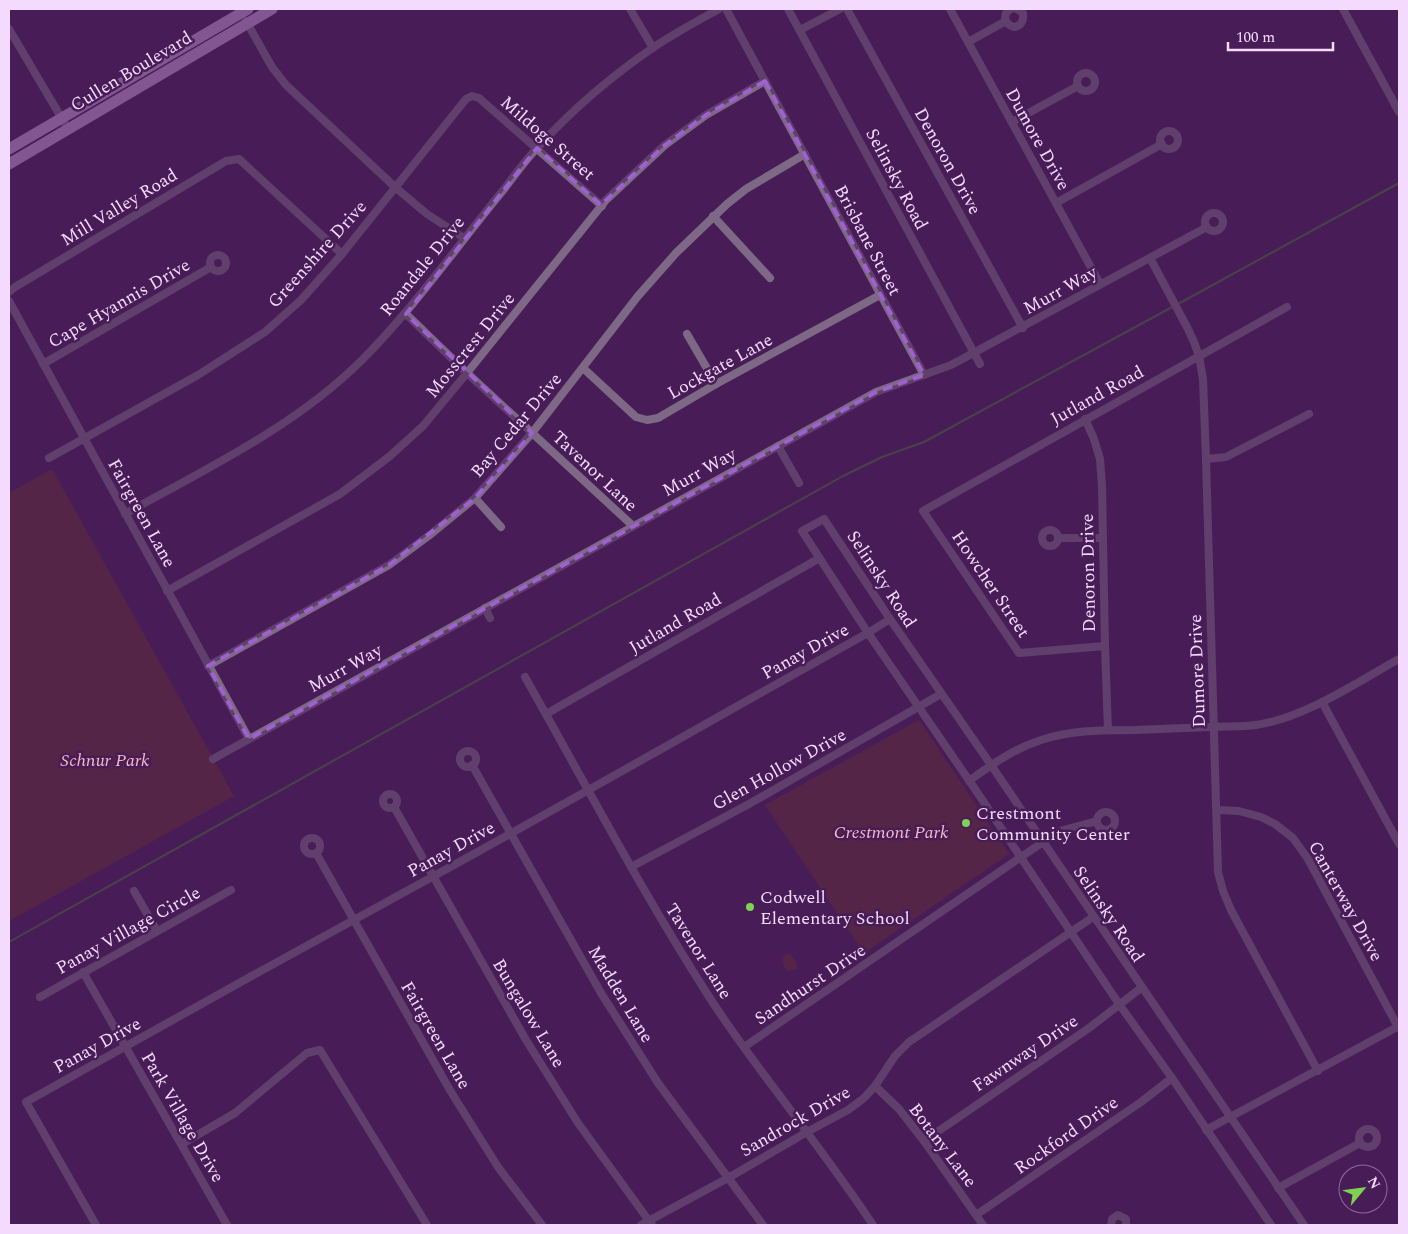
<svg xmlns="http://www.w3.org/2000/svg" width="1408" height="1234" viewBox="0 0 1408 1234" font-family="Spectral,serif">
	<rect width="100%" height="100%" fill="#481d57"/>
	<g fill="#643034">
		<polygon points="52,469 234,796 9,921 9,493"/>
		<polygon points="919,720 1009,854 864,953 765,805"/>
		<polygon points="788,954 791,955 797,963 797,969 787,971 783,964 783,957"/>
	</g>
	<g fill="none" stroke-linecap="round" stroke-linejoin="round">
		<g stroke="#497037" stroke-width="2">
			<polyline points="1178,304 1399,183"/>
			<polyline points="9,942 843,476 882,457 924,442 1174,306"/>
		</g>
		<g stroke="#7d6985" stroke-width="8">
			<polyline points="630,9 653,48"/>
			<polyline points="726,9 924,375"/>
			<polyline points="788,9 980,364"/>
			<polyline points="847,9 1023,328"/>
			<polyline points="950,9 1100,284"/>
			<path d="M1011,9C1002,14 1004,24 1014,27C1021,26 1024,21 1023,13L1017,9"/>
			<polyline points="1343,9 1399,112"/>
			<polyline points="246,21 272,67 286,85 396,188 427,214 464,238"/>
			<polyline points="9,29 68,129"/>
			<polyline points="800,30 840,9"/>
			<polyline points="968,42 1006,21"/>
			<circle cx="1086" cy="82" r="9"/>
			<polyline points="1012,122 1078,86"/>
			<circle cx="1169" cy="140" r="9"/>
			<polyline points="1056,203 1162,144"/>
			<circle cx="1214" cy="222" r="9"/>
			<polyline points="713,216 770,278"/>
			<circle cx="218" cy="263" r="8"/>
			<polyline points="1150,258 1188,329 1194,342 1199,356 1203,379 1206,459 1218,872 1223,891 1231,910 1318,1071"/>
			<polyline points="9,292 15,287 226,161 239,159 342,254"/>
			<polyline points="9,301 249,739"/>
			<polyline points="406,314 467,373 633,526"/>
			<polyline points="687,334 716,384"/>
			<polyline points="43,364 211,267"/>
			<polyline points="583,368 636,417 647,420 658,418 716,384 880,295"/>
			<polyline points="1085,419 1094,439 1100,459 1102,486 1105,646 1108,730"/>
			<polyline points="778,446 799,483"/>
			<polyline points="49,458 198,375 265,332 301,300 342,254 466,99 472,96 479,98 602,206"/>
			<polyline points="1206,459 1226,457 1309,414"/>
			<polyline points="475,498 501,527"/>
			<path d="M125,514C207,468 293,428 361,361C414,308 457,246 505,188C516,173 527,158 540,145C574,108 613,75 654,47C675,33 697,21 719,9"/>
			<circle cx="1050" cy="538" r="8"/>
			<polyline points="1058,538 1102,538"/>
			<polyline points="167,591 340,494 390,456 423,426 467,373 606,200 665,145 706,115 765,81"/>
			<polyline points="485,608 490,618"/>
			<polyline points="1105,646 1019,653 923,511 1287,307"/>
			<polyline points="208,666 389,565 431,534 475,498 532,433 638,296 676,253 727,204 746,189 805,154"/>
			<path d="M525,677C585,783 642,892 708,995C730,1030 755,1063 780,1096C812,1139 844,1181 873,1225"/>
			<polyline points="1322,702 1399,844"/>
			<polyline points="546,714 818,559"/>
			<circle cx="468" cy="759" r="8"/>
			<polyline points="213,759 876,392 951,365 1207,227"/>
			<polyline points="472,765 601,993 658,1083 763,1225"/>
			<path d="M969,781C992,764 1014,749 1041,740C1071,730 1104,730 1135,730C1160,729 1185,728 1210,727C1226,726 1241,727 1256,725C1305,718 1357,682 1399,659"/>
			<circle cx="390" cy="801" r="7"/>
			<polyline points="394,807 526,1040 578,1123 652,1225"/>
			<polyline points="1217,810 1239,811 1261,817 1275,824 1293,838 1308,859 1398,1027"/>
			<circle cx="1106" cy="821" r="9"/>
			<circle cx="312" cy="846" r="8"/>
			<polyline points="316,853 451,1092 498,1167 542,1225"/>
			<polyline points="631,867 749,804 941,694"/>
			<polyline points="134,891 157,931"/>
			<polyline points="83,972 227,1225"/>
			<polyline points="40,997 231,890"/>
			<polyline points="744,1047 1043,842 1060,831 1097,821"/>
			<polyline points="875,1086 899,1109 924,1141 983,1225"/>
			<circle cx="1368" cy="1138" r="9"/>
			<polyline points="1206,1130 1399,1026"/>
			<polyline points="924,1141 1089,1028 1141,988"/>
			<polyline points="182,1144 235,1113 307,1053 320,1050 427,1225"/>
			<polyline points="1278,1188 1360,1143"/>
			<polyline points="976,1215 1141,1102 1172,1078"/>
			<path d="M96,1225L26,1102C161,1026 296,951 432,877C578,797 722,714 868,633L890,619"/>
			<polyline points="641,1225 728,1178 807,1132 848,1110 864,1098 875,1086 895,1056 909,1042 1093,917"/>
			<polyline points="1111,1225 1112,1219 1118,1215 1126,1219 1126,1225"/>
			<polyline points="1271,1225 1172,1078 1119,1004 979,795 868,633 802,531 824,519 890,619 991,765 1304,1225"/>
		</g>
		<g stroke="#c79dd7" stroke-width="11">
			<polyline points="9,149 248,9"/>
			<polyline points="9,164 272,9"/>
		</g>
	</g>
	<path d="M0 0H1408V1234H0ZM765,81L924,375L876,392L249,739L208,666L389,565L475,498L532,433L406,314L537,148L601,205L665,145L706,115Z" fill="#481d57" fill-opacity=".55" fill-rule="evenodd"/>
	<path fill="none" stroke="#9f60d2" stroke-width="4" stroke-dasharray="10 6" stroke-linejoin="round" d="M765,81L924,375L876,392L249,739L208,666L389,565L475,498L532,433L406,314L537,148L601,205L665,145L706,115Z"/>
	<g fill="#7ed153" stroke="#481d57" stroke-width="2">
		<circle cx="966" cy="823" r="5"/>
		<circle cx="750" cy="907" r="5"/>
	</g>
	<g text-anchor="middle" stroke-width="5" stroke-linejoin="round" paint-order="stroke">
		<g font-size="18" fill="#f4dbfe" stroke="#481d57">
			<text transform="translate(131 71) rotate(-31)" y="6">Cullen Boulevard</text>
			<text transform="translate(548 138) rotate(41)" y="6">Mildoge Street</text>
			<text transform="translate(1038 139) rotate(61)" y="6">Dumore Drive</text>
			<text transform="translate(948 161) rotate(61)" y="6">Denoron Drive</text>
			<text transform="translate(897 179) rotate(62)" y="6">Selinsky Road</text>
			<text transform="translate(119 207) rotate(-31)" y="6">Mill Valley Road</text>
			<text transform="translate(868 240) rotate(62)" y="6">Brisbane Street</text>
			<text transform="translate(317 254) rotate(-48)" y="6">Greenshire Drive</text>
			<text transform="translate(422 266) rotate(-51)" y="6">Roandale Drive</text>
			<text transform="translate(1060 290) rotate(-29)" y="6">Murr Way</text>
			<text transform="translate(119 303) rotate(-30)" y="6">Cape Hyannis Drive</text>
			<text transform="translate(470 345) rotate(-51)" y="6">Mosscrest Drive</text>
			<text transform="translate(720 366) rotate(-29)" y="6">Lockgate Lane</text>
			<text transform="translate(1097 395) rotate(-29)" y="6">Jutland Road</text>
			<text transform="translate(516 425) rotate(-50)" y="6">Bay Cedar Drive</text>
			<text transform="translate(595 471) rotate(43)" y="6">Tavenor Lane</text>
			<text transform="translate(699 472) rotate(-29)" y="6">Murr Way</text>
			<text transform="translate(142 513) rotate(61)" y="6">Fairgreen Lane</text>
			<text transform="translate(1088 573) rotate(-91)" y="6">Denoron Drive</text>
			<text transform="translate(882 579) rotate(57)" y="6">Selinsky Road</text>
			<text transform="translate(991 584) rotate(56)" y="6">Howcher Street</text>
			<text transform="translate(675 623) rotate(-30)" y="6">Jutland Road</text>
			<text transform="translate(805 651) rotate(-29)" y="6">Panay Drive</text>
			<text transform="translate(345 668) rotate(-29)" y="6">Murr Way</text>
			<text transform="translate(1197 671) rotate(-92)" y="6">Dumore Drive</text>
			<text transform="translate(779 769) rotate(-29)" y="6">Glen Hollow Drive</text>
			<text transform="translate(451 849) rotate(-29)" y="6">Panay Drive</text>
			<text transform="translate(1346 901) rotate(61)" y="6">Canterway Drive</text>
			<text transform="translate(1109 914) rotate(56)" y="6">Selinsky Road</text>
			<text transform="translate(128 930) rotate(-29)" y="6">Panay Village Circle</text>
			<text transform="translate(699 951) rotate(58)" y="6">Tavenor Lane</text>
			<text transform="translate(810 984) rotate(-34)" y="6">Sandhurst Drive</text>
			<text transform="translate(621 994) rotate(59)" y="6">Madden Lane</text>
			<text transform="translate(529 1013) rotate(59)" y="6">Bungalow Lane</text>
			<text transform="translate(436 1035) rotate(60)" y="6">Fairgreen Lane</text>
			<text transform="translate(97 1045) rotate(-29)" y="6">Panay Drive</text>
			<text transform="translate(1025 1053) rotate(-34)" y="6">Fawnway Drive</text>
			<text transform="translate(183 1117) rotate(60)" y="6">Park Village Drive</text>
			<text transform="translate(795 1121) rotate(-30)" y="6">Sandrock Drive</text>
			<text transform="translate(1066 1135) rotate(-35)" y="6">Rockford Drive</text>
			<text transform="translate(943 1145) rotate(53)" y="6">Botany Lane</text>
		</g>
		<g font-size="18" font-style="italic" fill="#fab9bb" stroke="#481d57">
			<text x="105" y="766">Schnur Park</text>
			<text x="891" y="838">Crestmont Park</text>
		</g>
		<g font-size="18" fill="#f4dbfe" stroke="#481d57" text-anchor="start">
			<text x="976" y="819">Crestmont<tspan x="976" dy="21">Community Center</tspan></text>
			<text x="760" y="903">Codwell<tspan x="760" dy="21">Elementary School</tspan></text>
		</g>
	</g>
	<rect width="1408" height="1234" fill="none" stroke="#f4dbfe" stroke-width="20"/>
	<g transform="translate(1363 1189) rotate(61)"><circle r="24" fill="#481d57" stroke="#8d699a"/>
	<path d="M0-4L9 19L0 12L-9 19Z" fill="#7ed153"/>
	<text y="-8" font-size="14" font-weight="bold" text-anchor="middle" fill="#f4dbfe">N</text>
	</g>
	<path d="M1228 42v8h105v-8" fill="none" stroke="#f4dbfe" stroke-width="2.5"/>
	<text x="1236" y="42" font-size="15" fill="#f4dbfe" stroke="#481d57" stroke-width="4" paint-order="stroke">100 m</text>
</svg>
